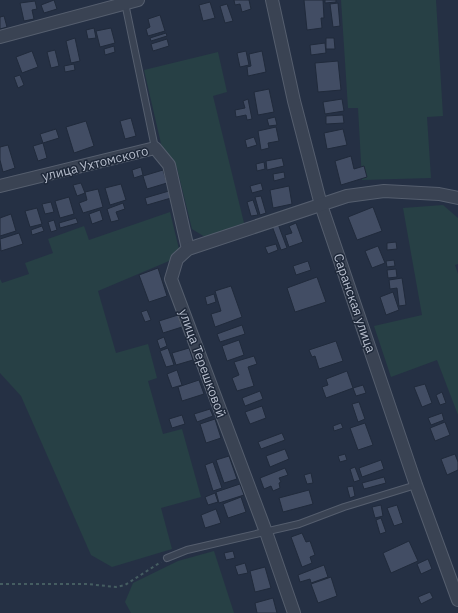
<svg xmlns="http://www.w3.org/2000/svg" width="458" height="613" viewBox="0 0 458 613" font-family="'IBM Plex Sans',sans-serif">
	<rect width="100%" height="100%" fill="#253044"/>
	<g fill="#274045">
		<polygon points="341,0 436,0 443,116 427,117 431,178 362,180 358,108 348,108"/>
		<polygon points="218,52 227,92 213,96 244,223 205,237 192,229 177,168 162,148 144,70"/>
		<polygon points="443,205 458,218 458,264 455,265 458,274 458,415 437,360 391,377 374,326 422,315 403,208"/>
		<polygon points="170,212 179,249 169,261 98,291 116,353 148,344 157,378 148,381 163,434 182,429 201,497 161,508 172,549 112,567 91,555 21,396 0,373 0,279 2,283 29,274 25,263 53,253 48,239 84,226 89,240"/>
		<polygon points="214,551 234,613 131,613 125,602 133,583 178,561"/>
	</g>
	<g fill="#424d64" stroke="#202a3b">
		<polygon points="54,0 57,9 44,13 41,5"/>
		<polygon points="234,0 249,0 251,9 242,12 240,4 235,5"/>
		<polygon points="304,0 323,0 324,18 321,18 322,28 307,30"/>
		<polygon points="325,0 336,0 336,2 325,3"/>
		<polygon points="35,1 37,9 32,10 34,19 24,21 20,3"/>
		<polygon points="210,2 215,18 203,21 199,5"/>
		<polygon points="338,3 340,26 333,27 330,4"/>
		<polygon points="227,4 233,21 225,23 220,6"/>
		<polygon points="160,15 165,31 148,36 146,29 150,27 148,19"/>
		<polygon points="4,16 7,27 0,29 0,17"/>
		<polygon points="94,28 96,38 88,39 86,30"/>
		<polygon points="111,28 115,43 100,47 96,31"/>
		<polygon points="166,33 167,36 151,41 150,38"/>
		<polygon points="75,38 80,61 71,63 66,41"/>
		<polygon points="326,38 334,38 335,49 326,49"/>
		<polygon points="167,39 169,46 153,51 151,44"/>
		<polygon points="325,43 326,53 311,55 310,45"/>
		<polygon points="114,46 115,52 105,55 104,49"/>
		<polygon points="55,50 59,66 51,68 47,52"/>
		<polygon points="32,51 38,67 22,73 16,57"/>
		<polygon points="246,51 249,65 240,67 237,53"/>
		<polygon points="262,51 266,72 248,76 247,67 251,66 249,54"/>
		<polygon points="338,61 341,90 318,92 315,63"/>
		<polygon points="74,64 75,70 65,72 64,66"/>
		<polygon points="20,75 24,85 18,88 14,77"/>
		<polygon points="269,89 274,112 258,115 254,92"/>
		<polygon points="248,99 252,119 247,120 246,115 236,117 235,110 245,108 243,101"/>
		<polygon points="342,99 344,111 325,114 323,102"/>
		<polygon points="343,115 344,123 326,124 326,116"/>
		<polygon points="275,117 277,125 269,126 267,119"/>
		<polygon points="131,118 136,136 125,139 120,121"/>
		<polygon points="86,121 94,146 74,153 66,127"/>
		<polygon points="276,127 279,141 268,143 269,148 261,150 258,131"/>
		<polygon points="56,129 59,138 43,143 40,134"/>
		<polygon points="343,129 347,145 327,149 324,133"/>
		<polygon points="254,137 257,145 247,148 245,140"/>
		<polygon points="43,143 47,158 38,161 33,146"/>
		<polygon points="8,145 15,168 3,172 0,160 0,147"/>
		<polygon points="351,156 354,169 364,166 367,177 341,185 335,161"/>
		<polygon points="282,158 284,166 267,170 266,161"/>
		<polygon points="264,162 265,169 257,171 256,164"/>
		<polygon points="141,167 143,175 134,178 132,170"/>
		<polygon points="163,170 167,183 147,189 143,176"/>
		<polygon points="284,172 285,178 274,181 273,174"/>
		<polygon points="81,183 85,193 77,196 73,185"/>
		<polygon points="261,183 263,190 252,193 250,186"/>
		<polygon points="121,184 126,200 110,205 105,188"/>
		<polygon points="289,186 292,204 273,208 270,190"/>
		<polygon points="98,189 103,207 83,213 79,203 87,200 85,192"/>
		<polygon points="169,191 171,198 147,205 145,198"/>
		<polygon points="261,196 266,213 260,215 255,197"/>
		<polygon points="69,197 74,214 60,218 55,201"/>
		<polygon points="253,200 258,215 251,216 247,202"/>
		<polygon points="51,202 54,212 45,214 42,204"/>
		<polygon points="123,203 125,209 116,212 119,220 111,222 107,209"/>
		<polygon points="373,207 382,231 357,240 348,217"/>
		<polygon points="37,208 42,224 30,227 25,211"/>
		<polygon points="100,210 103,220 92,224 89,214"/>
		<polygon points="11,214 16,231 0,236 0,218"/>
		<polygon points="76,218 78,223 60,228 59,223"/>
		<polygon points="54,220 57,230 51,232 48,222"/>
		<polygon points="296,223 303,242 289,247 285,235 292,233 289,226"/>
		<polygon points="278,224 287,248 281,250 272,226"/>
		<polygon points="42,226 44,231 32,235 31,230"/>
		<polygon points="19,233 23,244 1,251 0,239"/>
		<polygon points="396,242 397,249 387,250 387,243"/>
		<polygon points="276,244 278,250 268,254 265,247"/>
		<polygon points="378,246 385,263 372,268 365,251"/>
		<polygon points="394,260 395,266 387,267 386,261"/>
		<polygon points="308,261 311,270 296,275 293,266"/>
		<polygon points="158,268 167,296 149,302 139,275"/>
		<polygon points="396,269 397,277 388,278 387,270"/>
		<polygon points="317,277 326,302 295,312 287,288"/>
		<polygon points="402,278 406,305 399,306 397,288 390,289 389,280"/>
		<polygon points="231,286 242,317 215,327 211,314 221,311 215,291"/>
		<polygon points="393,292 399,310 386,315 380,297"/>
		<polygon points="214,294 216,302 207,305 205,297"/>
		<polygon points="147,310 151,320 145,322 141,312"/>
		<polygon points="178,315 182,327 163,333 159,321"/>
		<polygon points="242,325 245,334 220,342 217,334"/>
		<polygon points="164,337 167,346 160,349 157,340"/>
		<polygon points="239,340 244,355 227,361 222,346"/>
		<polygon points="336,341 343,361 319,369 315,356 312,357 309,350"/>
		<polygon points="168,348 174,365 166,367 160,351"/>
		<polygon points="189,348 193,360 176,365 172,353"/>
		<polygon points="254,356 257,364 248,367 254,386 237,391 232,378 239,375 234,362"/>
		<polygon points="177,370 182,385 172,388 167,374"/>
		<polygon points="347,371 353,388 326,398 322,387 328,385 326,379"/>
		<polygon points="199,380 204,394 182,401 178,387"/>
		<polygon points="425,384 432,403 422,407 414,387"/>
		<polygon points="363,385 366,393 356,396 353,388"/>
		<polygon points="260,391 263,399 245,406 242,398"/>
		<polygon points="442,392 446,403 440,405 436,395"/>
		<polygon points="359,402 365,419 358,422 352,404"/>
		<polygon points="262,406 266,418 250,424 245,412"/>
		<polygon points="210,409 213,416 197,422 194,414"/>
		<polygon points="442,413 444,420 431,425 428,418"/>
		<polygon points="182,415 185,424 172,428 169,419"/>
		<polygon points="215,419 221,438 206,443 200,424"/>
		<polygon points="445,422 450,435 435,441 430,428"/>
		<polygon points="341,423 343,428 334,431 333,426"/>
		<polygon points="365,423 373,445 358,450 350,428"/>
		<polygon points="282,433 285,440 261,449 258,442"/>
		<polygon points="285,449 289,459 270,467 266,456"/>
		<polygon points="345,454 347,460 340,462 338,456"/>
		<polygon points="455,454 458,462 458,470 447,475 441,459"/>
		<polygon points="229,456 237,479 224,483 216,460"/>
		<polygon points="381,460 384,469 362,477 359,468"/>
		<polygon points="213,462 222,488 213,491 205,465"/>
		<polygon points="355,467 360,480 354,482 350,469"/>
		<polygon points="285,468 288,475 279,478 281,482 279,483 280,488 273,491 271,486 264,489 260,478"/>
		<polygon points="311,473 313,483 307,484 304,475"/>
		<polygon points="384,477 386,483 364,489 362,483"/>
		<polygon points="240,484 244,495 219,503 216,492"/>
		<polygon points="353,486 355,496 350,498 347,487"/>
		<polygon points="309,490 313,504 283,512 279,498"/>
		<polygon points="215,493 218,502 208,505 205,497"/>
		<polygon points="241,497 246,512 228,518 223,504"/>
		<polygon points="381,505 383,516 375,518 372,507"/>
		<polygon points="397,505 403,523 394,526 387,508"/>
		<polygon points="216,509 221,523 205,528 201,515"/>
		<polygon points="381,518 386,532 380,534 376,520"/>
		<polygon points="302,533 306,542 310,541 315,555 310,557 312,563 302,567 291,537"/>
		<polygon points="409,541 418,561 391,573 383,553"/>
		<polygon points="233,551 235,558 226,560 224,553"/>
		<polygon points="428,559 432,569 421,574 417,564"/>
		<polygon points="245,563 248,573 238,575 235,566"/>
		<polygon points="324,565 328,577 311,583 310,579 300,582 298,575"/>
		<polygon points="265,567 271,588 255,592 250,571"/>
		<polygon points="331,577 337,596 318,603 311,584"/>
		<polygon points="430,592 433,598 421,604 418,597"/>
		<polygon points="273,598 277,613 257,613 255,603"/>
	</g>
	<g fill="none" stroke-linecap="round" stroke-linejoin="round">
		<defs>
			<g id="service">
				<polyline points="125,3 155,148"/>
				<polyline points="167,558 187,550 299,524 344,507 416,485"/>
			</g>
			<g id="minor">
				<polyline points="272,0 294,101 321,205 416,485 458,600"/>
				<polyline points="0,37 138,0"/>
				<polyline points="0,186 155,148 169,165 188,249"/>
				<polyline points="294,613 266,532 171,279 177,259 188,249 347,196 384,191 439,194 458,198"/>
			</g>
		</defs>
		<use href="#service" stroke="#555e6e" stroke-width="8"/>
		<use href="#minor" stroke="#555e6e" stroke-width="14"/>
		<polyline stroke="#455d61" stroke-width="2" stroke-dasharray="3 3" stroke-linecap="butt" points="0,584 87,584 116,587 125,585 161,562"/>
		<use href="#service" stroke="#3a4353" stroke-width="6"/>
		<use href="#minor" stroke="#3a4353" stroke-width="12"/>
	</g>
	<g text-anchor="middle" stroke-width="3" stroke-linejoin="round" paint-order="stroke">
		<g font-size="13" fill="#b7becd" stroke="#1e2839">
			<text transform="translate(95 163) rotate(-14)" y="5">улица Ухтомского</text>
			<text transform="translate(355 303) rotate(71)" y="5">Саранская улица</text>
			<text transform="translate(203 363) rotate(70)" y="5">улица Терешковой</text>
		</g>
	</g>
</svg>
